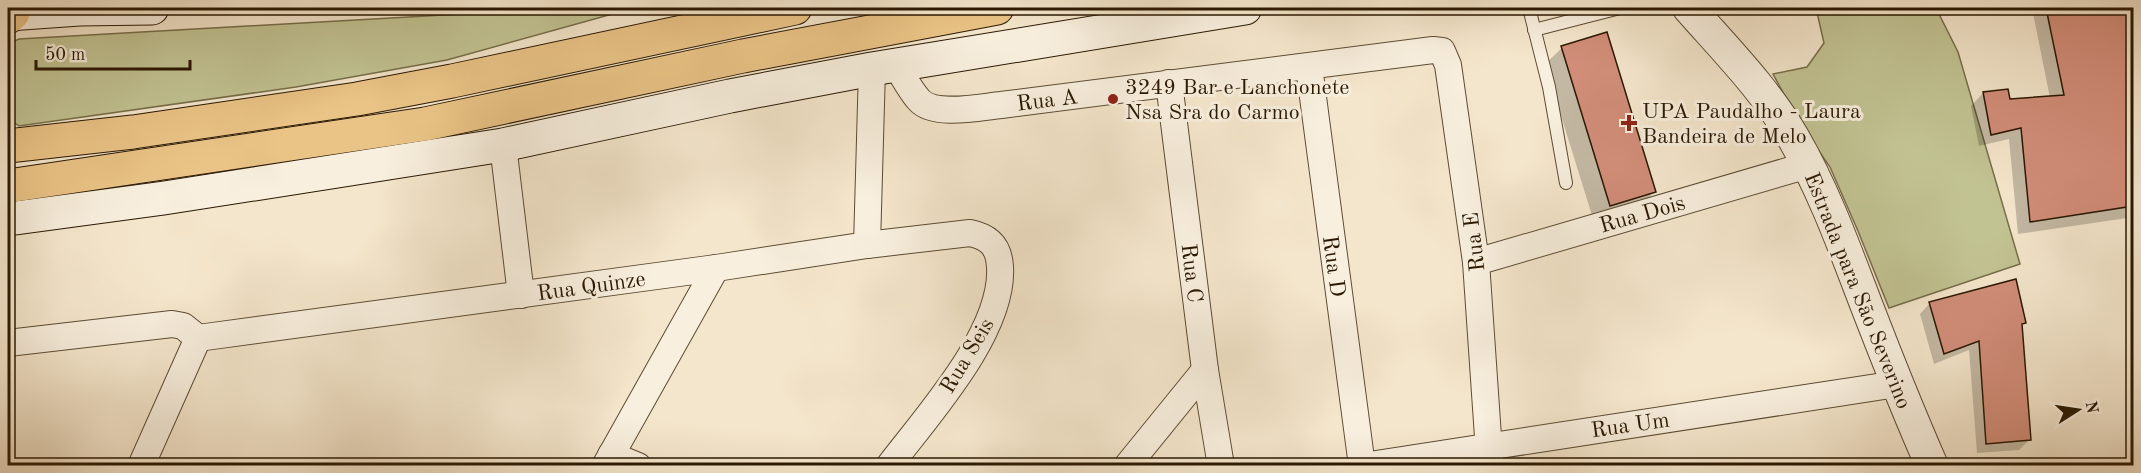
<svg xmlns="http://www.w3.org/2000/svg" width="2141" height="473" viewBox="0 0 2141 473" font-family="'Old Standard TT',serif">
	<rect width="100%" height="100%" fill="#f4e6cc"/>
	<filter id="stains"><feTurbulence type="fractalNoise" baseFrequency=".00333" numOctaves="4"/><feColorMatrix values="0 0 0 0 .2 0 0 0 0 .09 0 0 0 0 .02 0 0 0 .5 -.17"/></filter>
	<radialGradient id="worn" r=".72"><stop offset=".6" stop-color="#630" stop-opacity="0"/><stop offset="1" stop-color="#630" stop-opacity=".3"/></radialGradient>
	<g fill="#c2c393" stroke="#766e4a" stroke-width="1.5">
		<polygon points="568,8 634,8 447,60 296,87 19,126 8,118 8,44 19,39"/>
		<polygon points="1816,8 1936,8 1958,52 2020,264 1889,308 1858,231 1830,167 1799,122 1773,74 1807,67 1824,43"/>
	</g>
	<g fill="#0003">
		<polygon points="2032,8 2134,8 2134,217 2018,234 2009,139 1979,146 1971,106 1983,93 2009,101 2050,98"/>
		<polygon points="1562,48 1654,192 1638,208 1594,222 1545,64"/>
		<polygon points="1930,303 2024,322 2021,326 2030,439 2019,450 1977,453 1969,350 1934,364 1920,314"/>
	</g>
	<g fill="#d18d79" stroke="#2a1802" stroke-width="1.5">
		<polygon points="2046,8 2133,8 2133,206 2030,222 2021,128 1991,135 1983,92 2008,89 2010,99 2064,95"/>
		<polygon points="1607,32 1656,192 1610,206 1561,46"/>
		<polygon points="2016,279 2026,323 2022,324 2031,440 1986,444 1979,341 1944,354 1929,302"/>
	</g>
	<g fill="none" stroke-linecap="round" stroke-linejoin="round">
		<defs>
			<g id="service">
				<polyline points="1529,8 1549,87 1566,183"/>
				<polyline points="1534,30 1620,8"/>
			</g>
			<g id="minor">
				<path d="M896,65C903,76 910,90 919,100C934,117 980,107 1001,105L1433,50L1442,51L1448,65L1476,262L1490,466"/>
				<polyline points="1309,67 1362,466"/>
				<polyline points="1169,83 1205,370 1221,466"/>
				<polyline points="503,145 521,295"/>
				<polyline points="867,245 872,69"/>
				<polyline points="1476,262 1808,165"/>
				<path d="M198,338L716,268L867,245L970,233C990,237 999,247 1000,267C1004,332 927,416 889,466"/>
				<polyline points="8,343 172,324 183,326 198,338"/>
				<polyline points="611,455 638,466"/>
				<polyline points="141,466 198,338"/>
				<polyline points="605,466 716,268"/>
				<polyline points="1127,466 1205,370"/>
				<polyline points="1363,466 1897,384"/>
			</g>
			<path id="tertiary" d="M1689,8C1725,49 1766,90 1794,139C1827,196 1849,261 1873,322C1892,371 1911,418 1932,466"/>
			<g id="secondary">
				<polyline points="8,14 79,9 152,8"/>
				<polyline points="8,219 164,198 503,145 730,96 872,69 1245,8"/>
			</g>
			<g id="trunk">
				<polyline points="8,17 13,13"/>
				<polyline points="8,146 133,132 357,99 452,81 795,8"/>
				<polyline points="8,186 425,124 743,56 997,8"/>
			</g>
		</defs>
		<use href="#service" stroke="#5c4c34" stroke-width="14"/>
		<use href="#minor" stroke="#5c4c34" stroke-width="28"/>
		<use href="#tertiary" stroke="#5c4c34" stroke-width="34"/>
		<use href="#secondary" stroke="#2a1802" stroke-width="35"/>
		<use href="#trunk" stroke="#2a1802" stroke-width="35"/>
		<use href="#service" stroke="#f8efde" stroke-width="12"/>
		<use href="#minor" stroke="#f8efde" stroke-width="26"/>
		<use href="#tertiary" stroke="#f8efde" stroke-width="32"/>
		<use href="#secondary" stroke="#f8efde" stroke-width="33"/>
		<use href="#trunk" stroke="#eac386" stroke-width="33"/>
	</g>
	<g fill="#8f2418" stroke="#f8efde" stroke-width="2">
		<circle cx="1113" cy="99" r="6"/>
		<path d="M1626 114h6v6h6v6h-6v6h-6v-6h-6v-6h6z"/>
	</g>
	<g text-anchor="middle" stroke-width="6" stroke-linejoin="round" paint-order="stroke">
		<g font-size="22" fill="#2a1802" stroke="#f8efde" text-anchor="start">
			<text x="1125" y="94">3249 Bar e Lanchonete<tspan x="1125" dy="25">Nsa Sra do Carmo</tspan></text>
			<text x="1642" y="118">UPA Paudalho - Laura<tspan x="1642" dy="25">Bandeira de Melo</tspan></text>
		</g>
		<g font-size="22" fill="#2a1802" stroke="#f8efde">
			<text transform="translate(1047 99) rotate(-7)" y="8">Rua A</text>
			<text transform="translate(1642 213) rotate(-16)" y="8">Rua Dois</text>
			<text transform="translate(1473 242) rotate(-97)" y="8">Rua E</text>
			<text transform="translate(1335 266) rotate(82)" y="8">Rua D</text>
			<text transform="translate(1193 273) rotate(83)" y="8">Rua C</text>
			<text transform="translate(591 285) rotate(-8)" y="8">Rua Quinze</text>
			<text transform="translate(1859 290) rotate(68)" y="8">Estrada para São Severino</text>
			<text transform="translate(966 355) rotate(-59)" y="8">Rua Seis</text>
			<text transform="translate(1630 424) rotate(-8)" y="8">Rua Um</text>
		</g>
	</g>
	<rect width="2141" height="473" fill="none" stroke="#f4e6cc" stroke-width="30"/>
	<rect x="9" y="9" width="2123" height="455" fill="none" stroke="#2a1802" stroke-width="3"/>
	<rect x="15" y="15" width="2111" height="443" fill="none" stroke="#2a1802" stroke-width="1.5"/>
	<g transform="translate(2078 410) rotate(78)" stroke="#f8efde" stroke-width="4.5" paint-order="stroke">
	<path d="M0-4.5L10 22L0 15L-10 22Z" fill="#2a1802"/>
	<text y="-9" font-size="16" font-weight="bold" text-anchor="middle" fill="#2a1802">N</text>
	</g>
	<path d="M36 60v9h154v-9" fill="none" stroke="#2a1802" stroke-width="3"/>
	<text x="45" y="60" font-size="18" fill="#2a1802" stroke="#f8efde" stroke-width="4.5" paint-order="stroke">50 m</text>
	<rect width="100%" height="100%" filter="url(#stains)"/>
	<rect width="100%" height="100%" fill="url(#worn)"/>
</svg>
